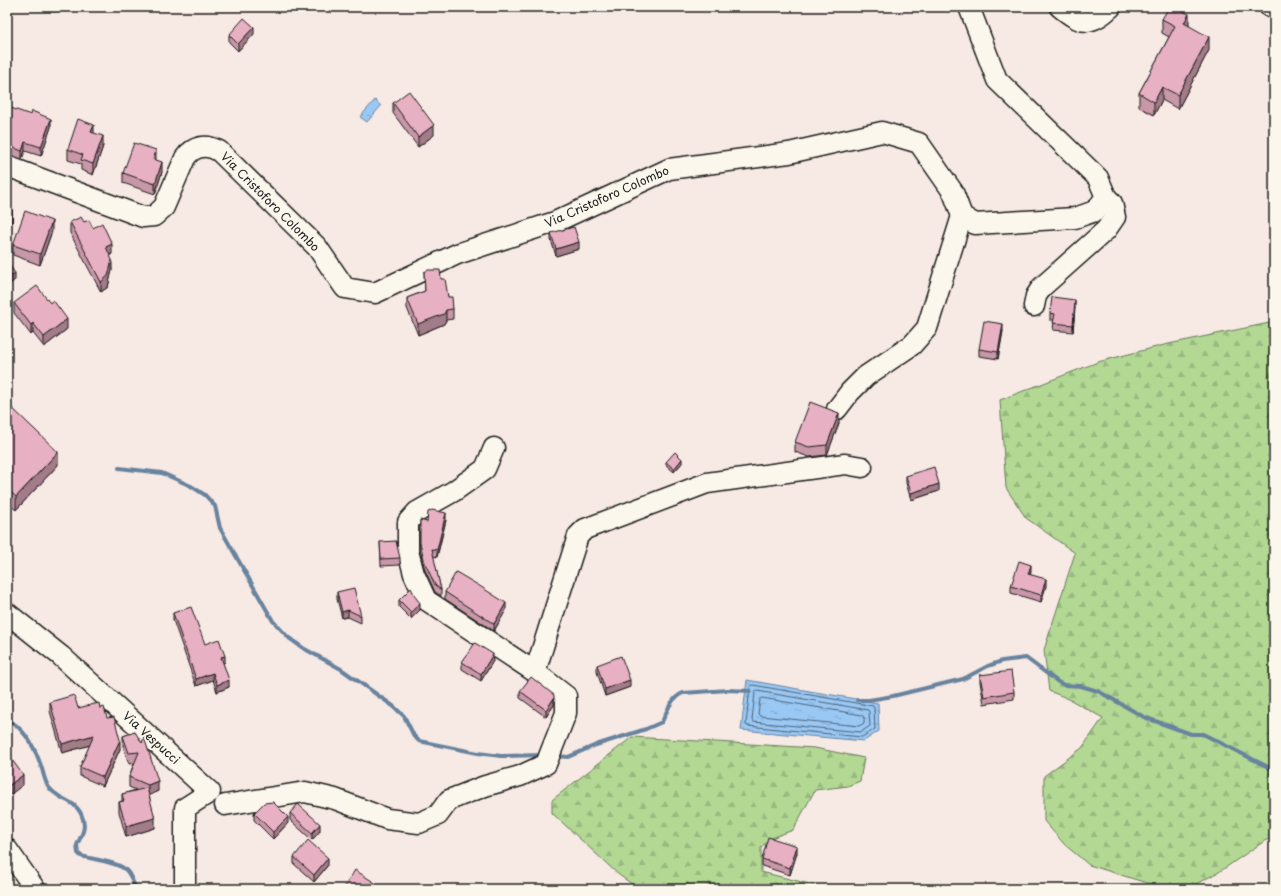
<svg xmlns="http://www.w3.org/2000/svg" width="1281" height="896" viewBox="0 0 1281 896" font-family="'Playpen Sans',sans-serif">
	<defs>
		<pattern id="forest-firs" width="22" height="20" patternUnits="userSpaceOnUse"><rect width="22" height="20" fill="#b2d894"/><path d="M5 1l3.5 6h-7zM16 11l3.5 6h-7z" fill="#98b97f"/></pattern>
		<pattern id="water-ripples" width="26" height="14" patternUnits="userSpaceOnUse"><rect width="26" height="14" fill="#9ac8f5"/><path d="M2 4q2-2 4 0t4 0M15 11q2-2 4 0t4 0" fill="none" stroke="#84abd1"/></pattern>
	</defs>
	<rect width="100%" height="100%" fill="#f7e9e4"/>
	<filter id="ink" filterUnits="userSpaceOnUse"><feTurbulence type="fractalNoise" baseFrequency=".025" numOctaves="2"/><feDisplacementMap in="SourceGraphic" scale="8" xChannelSelector="R" yChannelSelector="G"/><feConvolveMatrix kernelMatrix="1 2 1 2 8 2 1 2 1" color-interpolation-filters="sRGB"/></filter>
	<g filter="url(#ink)">
		<g fill="url(#forest-firs)" stroke="#677a58">
			<polygon points="1274,322 1274,839 1266,840 1219,872 1186,889 1166,889 1089,865 1065,845 1044,821 1044,776 1082,748 1103,718 1069,699 1049,691 1044,650 1075,553 1026,518 1006,488 1000,400 1098,362 1164,345"/>
			<polygon points="632,737 815,748 864,758 860,781 848,786 815,790 793,830 769,839 761,848 761,872 814,885 813,889 639,889 619,875 552,813 552,800"/>
		</g>
		<g fill="url(#water-ripples)" stroke="#68839e">
			<polygon points="375,100 381,106 367,122 360,117"/>
			<polygon points="747,680 878,703 879,731 864,741 741,730"/>
		</g>
		<g fill="none" stroke-linecap="round" stroke-linejoin="round">
			<g stroke="#4e6173" stroke-width="1">
				<polygon points="753,685 873,706 874,708 875,729 862,737 747,726 746,724 750,687"/>
				<polygon points="757,691 868,710 869,712 870,726 861,732 753,722 752,720 755,693"/>
				<polygon points="762,698 862,715 864,717 864,723 859,726 760,716 758,714 760,700"/>
			</g>
			<g stroke="#68839e" stroke-width="4">
				<path d="M33,7C45,9 55,13 66,7"/>
				<polyline points="119,468 162,473 191,486 205,495 215,506 220,528 273,621 289,638 303,648 341,669 393,706 404,716 414,736 419,741 478,753 501,756 543,755"/>
				<polyline points="857,700 869,700 893,696 963,679 988,666 1002,661 1026,658 1058,682 1064,685 1081,686 1098,691 1144,717 1191,734 1203,734 1274,770"/>
				<path d="M7,719C23,728 34,746 40,763C43,770 44,780 48,786C58,802 77,798 83,819C86,830 81,835 77,845L78,853L81,856C92,859 118,862 126,870C131,875 133,883 136,889"/>
				<path d="M556,756L568,757L596,745L646,729L662,722C667,711 671,698 683,693L728,690L750,691"/>
			</g>
			<defs>
				<g id="minor">
					<path d="M1060,7C1081,24 1090,27 1111,7"/>
					<polyline points="1270,7 1274,9"/>
					<path d="M7,166L143,217L154,216L164,207L185,158C194,145 207,144 219,151L317,247L345,288L375,293L457,254L555,222L669,169L789,153L882,132L919,143L953,192L962,216L975,224L1075,218L1095,211L1106,197L1098,178L997,80L969,7"/>
					<polyline points="1034,306 1036,296 1042,287 1106,230 1115,217 1112,203 1106,197"/>
					<polyline points="837,409 850,392 866,376 912,345 927,328 962,216"/>
					<polyline points="7,613 61,656 210,792 185,808 185,889"/>
					<polyline points="535,672 578,536 585,529 707,483 845,464 862,467"/>
					<polyline points="225,805 305,792 335,799 387,819 419,823 438,815 449,800 485,786 520,776 546,764 566,713 566,696 535,672 426,600 414,574 408,551 408,522 417,512 454,491 485,469 494,448"/>
					<polyline points="7,849 35,889"/>
				</g>
			</defs>
			<use href="#minor" stroke="#1c1c1c" stroke-width="23"/>
			<use href="#minor" stroke="#fbf7ec" stroke-width="20"/>
		</g>
		<g fill="#c897a8" stroke="#1c1c1c">
			<polygon points="1162,19 1189,26 1209,50 1178,109 1162,100 1154,115 1139,107 1139,93 1169,37 1162,33"/>
			<polygon points="254,34 238,51 229,42 229,35"/>
			<polygon points="393,103 434,135 418,147 393,113"/>
			<polygon points="7,111 51,127 41,156 25,151 22,159 7,154"/>
			<polygon points="94,133 103,146 93,175 81,170 81,164 68,160 68,149"/>
			<polygon points="156,160 162,172 155,194 123,183 123,173"/>
			<polygon points="70,222 84,222 93,228 112,254 110,255 112,270 108,287 101,292 70,233"/>
			<polygon points="52,231 40,265 13,255 13,245"/>
			<polygon points="551,233 579,249 556,256 551,240"/>
			<polygon points="424,272 441,279 453,309 453,319 446,320 444,324 418,335 407,308 407,298 425,291"/>
			<polygon points="14,303 67,329 44,347 33,333 31,335 14,313"/>
			<polygon points="1075,307 1073,332 1053,330 1054,320 1050,320 1050,313"/>
			<polygon points="1003,331 998,359 979,356 979,349"/>
			<polygon points="7,403 58,465 16,510 10,505 7,507"/>
			<polygon points="839,423 827,455 809,457 795,452 795,442"/>
			<polygon points="666,462 682,463 674,472 666,465"/>
			<polygon points="906,476 939,491 911,500 906,483"/>
			<polygon points="420,520 427,522 446,520 437,557 433,556 441,590 441,596 435,592 425,570 420,550"/>
			<polygon points="380,542 400,558 400,565 381,566"/>
			<polygon points="1031,571 1030,574 1046,586 1041,602 1011,593 1011,586"/>
			<polygon points="337,592 361,616 361,623 348,617 342,618 337,599"/>
			<polygon points="445,592 506,610 494,631 445,599"/>
			<polygon points="399,600 420,610 411,619 399,607"/>
			<polygon points="173,613 205,644 225,662 223,663 229,687 217,692 213,680 196,686 173,620"/>
			<polygon points="493,661 481,681 462,669 462,662"/>
			<polygon points="597,665 630,687 605,696 597,672"/>
			<polygon points="980,675 1014,692 1014,699 984,704 980,682"/>
			<polygon points="520,691 554,705 546,717 520,698"/>
			<polygon points="50,702 78,708 107,718 120,749 103,786 80,776 80,767 90,745 62,753 50,711"/>
			<polygon points="135,732 158,791 149,795 155,828 126,837 119,812 119,802 122,801 122,794 136,790 129,787 129,777 134,763 129,764 123,746 123,736"/>
			<polygon points="254,813 288,823 273,839 254,820"/>
			<polygon points="290,813 320,831 312,840 290,820"/>
			<polygon points="797,853 790,875 762,866 762,859"/>
			<polygon points="294,857 328,865 314,882 294,864"/>
		</g>
		<g fill="#a27b88" stroke="#1c1c1c">
			<polygon points="1189,14 1189,28 1184,23"/>
			<polygon points="254,27 254,34 238,51 238,44"/>
			<polygon points="1209,37 1209,50 1178,109 1178,95"/>
			<polygon points="1162,87 1162,100 1154,115 1154,102"/>
			<polygon points="51,119 51,127 41,156 41,147"/>
			<polygon points="94,125 94,135 91,132"/>
			<polygon points="434,125 434,135 418,147 418,137"/>
			<polygon points="103,136 103,146 93,175 93,164"/>
			<polygon points="25,142 25,151 22,159 22,151"/>
			<polygon points="156,150 156,161 153,159"/>
			<polygon points="162,162 162,172 155,194 155,184"/>
			<polygon points="12,211 12,222 7,223 7,213"/>
			<polygon points="52,221 52,231 40,265 40,254"/>
			<polygon points="579,242 579,249 556,256 556,249"/>
			<polygon points="112,244 112,254 106,257 106,247"/>
			<polygon points="112,260 112,270 108,287 101,292 101,282"/>
			<polygon points="15,273 15,280 7,286 7,279"/>
			<polygon points="1075,300 1075,307 1073,332 1073,325"/>
			<polygon points="446,310 446,320 444,324 418,335 418,324"/>
			<polygon points="67,319 67,329 44,347 44,337"/>
			<polygon points="33,323 33,333 31,335 31,325"/>
			<polygon points="1003,324 1003,331 998,359 998,352"/>
			<polygon points="839,413 839,423 827,455 827,445"/>
			<polygon points="58,452 58,465 16,510 16,497"/>
			<polygon points="682,459 682,463 674,472 674,469"/>
			<polygon points="939,484 939,491 911,500 911,493"/>
			<polygon points="10,491 10,505 7,507 7,494"/>
			<polygon points="446,513 446,520 437,557 437,550"/>
			<polygon points="1031,565 1031,571 1028,581 1028,574"/>
			<polygon points="1046,579 1046,586 1041,602 1041,595"/>
			<polygon points="420,603 420,610 411,619 411,612"/>
			<polygon points="506,603 506,610 494,631 494,624"/>
			<polygon points="348,610 348,617 342,618 342,612"/>
			<polygon points="493,654 493,661 481,681 481,674"/>
			<polygon points="225,656 225,662 221,664 221,657"/>
			<polygon points="213,673 213,680 196,686 196,679"/>
			<polygon points="229,680 229,687 217,692 217,685"/>
			<polygon points="630,680 630,687 605,696 605,689"/>
			<polygon points="554,698 554,705 546,717 546,710"/>
			<polygon points="94,735 94,744 62,753 62,744"/>
			<polygon points="120,740 120,749 103,786 103,777"/>
			<polygon points="23,775 23,785 7,797 7,787"/>
			<polygon points="158,781 158,791 148,796 148,785"/>
			<polygon points="288,817 288,823 273,839 273,832"/>
			<polygon points="155,818 155,828 126,837 126,826"/>
			<polygon points="320,824 320,831 312,840 312,833"/>
			<polygon points="797,846 797,853 790,875 790,868"/>
			<polygon points="328,858 328,865 314,882 314,875"/>
			<polygon points="375,883 375,889 371,889"/>
		</g>
		<g fill="#e8b0c3" stroke="#1c1c1c">
			<polygon points="1169,7 1175,7 1189,14 1184,23 1209,37 1178,95 1162,87 1154,102 1139,93 1175,26 1162,19"/>
			<polygon points="244,18 254,27 238,44 229,35"/>
			<polygon points="409,91 434,125 418,137 393,103"/>
			<polygon points="8,107 31,115 32,111 51,119 41,147 25,142 22,151 7,145 7,111"/>
			<polygon points="78,119 94,125 91,132 103,136 93,164 81,160 83,155 68,149"/>
			<polygon points="134,143 156,150 153,159 162,162 155,184 123,173"/>
			<polygon points="7,199 12,211 7,213"/>
			<polygon points="25,211 52,221 40,254 13,245"/>
			<polygon points="81,217 84,222 89,220 93,228 102,223 112,244 106,247 112,260 108,276 101,282 70,222"/>
			<polygon points="574,227 579,242 556,249 551,233"/>
			<polygon points="7,262 15,273 7,279"/>
			<polygon points="428,270 440,270 441,279 445,279 448,297 452,297 453,309 446,310 444,314 418,324 407,298 425,291 424,272"/>
			<polygon points="37,286 50,303 53,300 67,319 44,337 33,323 31,325 14,303"/>
			<polygon points="1052,297 1075,300 1073,325 1053,323 1055,314 1050,313"/>
			<polygon points="984,321 1003,324 998,352 979,349"/>
			<polygon points="810,402 839,413 827,445 809,447 795,442"/>
			<polygon points="7,403 58,452 16,497 10,491 7,494"/>
			<polygon points="675,452 682,459 674,469 666,462"/>
			<polygon points="934,467 939,484 911,493 906,476"/>
			<polygon points="432,510 446,513 437,550 432,549 441,590 435,585 425,563 420,543 420,520 427,522 428,512"/>
			<polygon points="396,541 400,558 381,559 380,542"/>
			<polygon points="1019,561 1031,565 1028,574 1046,579 1041,595 1011,586"/>
			<polygon points="456,572 478,585 506,603 494,624 445,592"/>
			<polygon points="354,588 361,616 348,610 342,612 337,592"/>
			<polygon points="411,588 416,598 420,603 411,612 399,600"/>
			<polygon points="191,607 205,644 219,639 225,656 221,657 229,680 217,685 213,673 196,679 173,613"/>
			<polygon points="475,643 493,654 481,674 462,662"/>
			<polygon points="621,656 630,680 605,689 597,665"/>
			<polygon points="1011,671 1014,692 984,697 980,675"/>
			<polygon points="531,677 554,695 554,698 546,710 520,691"/>
			<polygon points="74,695 78,708 99,703 100,708 104,707 107,718 114,717 120,740 103,777 80,767 94,735 62,744 50,702"/>
			<polygon points="135,732 142,743 144,737 158,781 148,785 129,777 139,752 129,753 123,736"/>
			<polygon points="7,753 23,775 7,787"/>
			<polygon points="147,788 155,818 126,826 119,802 124,801 122,794"/>
			<polygon points="273,802 288,817 273,832 254,813 264,803"/>
			<polygon points="298,804 320,824 312,833 290,813"/>
			<polygon points="768,837 797,846 790,868 762,859"/>
			<polygon points="308,840 328,858 314,875 294,857"/>
			<polygon points="355,870 375,883 371,889 343,889"/>
			<polygon points="398,886 402,889 395,889"/>
		</g>
	</g>
	<g text-anchor="middle" stroke-width="3.5" stroke-linejoin="round" paint-order="stroke">
		<g font-size="12" fill="#1c1c1c" stroke="#fbf7ec">
			<text transform="translate(607 197) rotate(-24)" y="4">Via Cristoforo Colombo</text>
			<text transform="translate(270 202) rotate(45)" y="4">Via Cristoforo Colombo</text>
			<text transform="translate(151 738) rotate(42)" y="4">Via Vespucci</text>
		</g>
	</g>
	<rect width="1281" height="896" fill="none" stroke="#fbf7ec" stroke-width="24"/>
	<rect x="12" y="12" width="1257" height="872" fill="none" stroke="#1c1c1c" stroke-width="1.5" filter="url(#ink)"/>
</svg>
